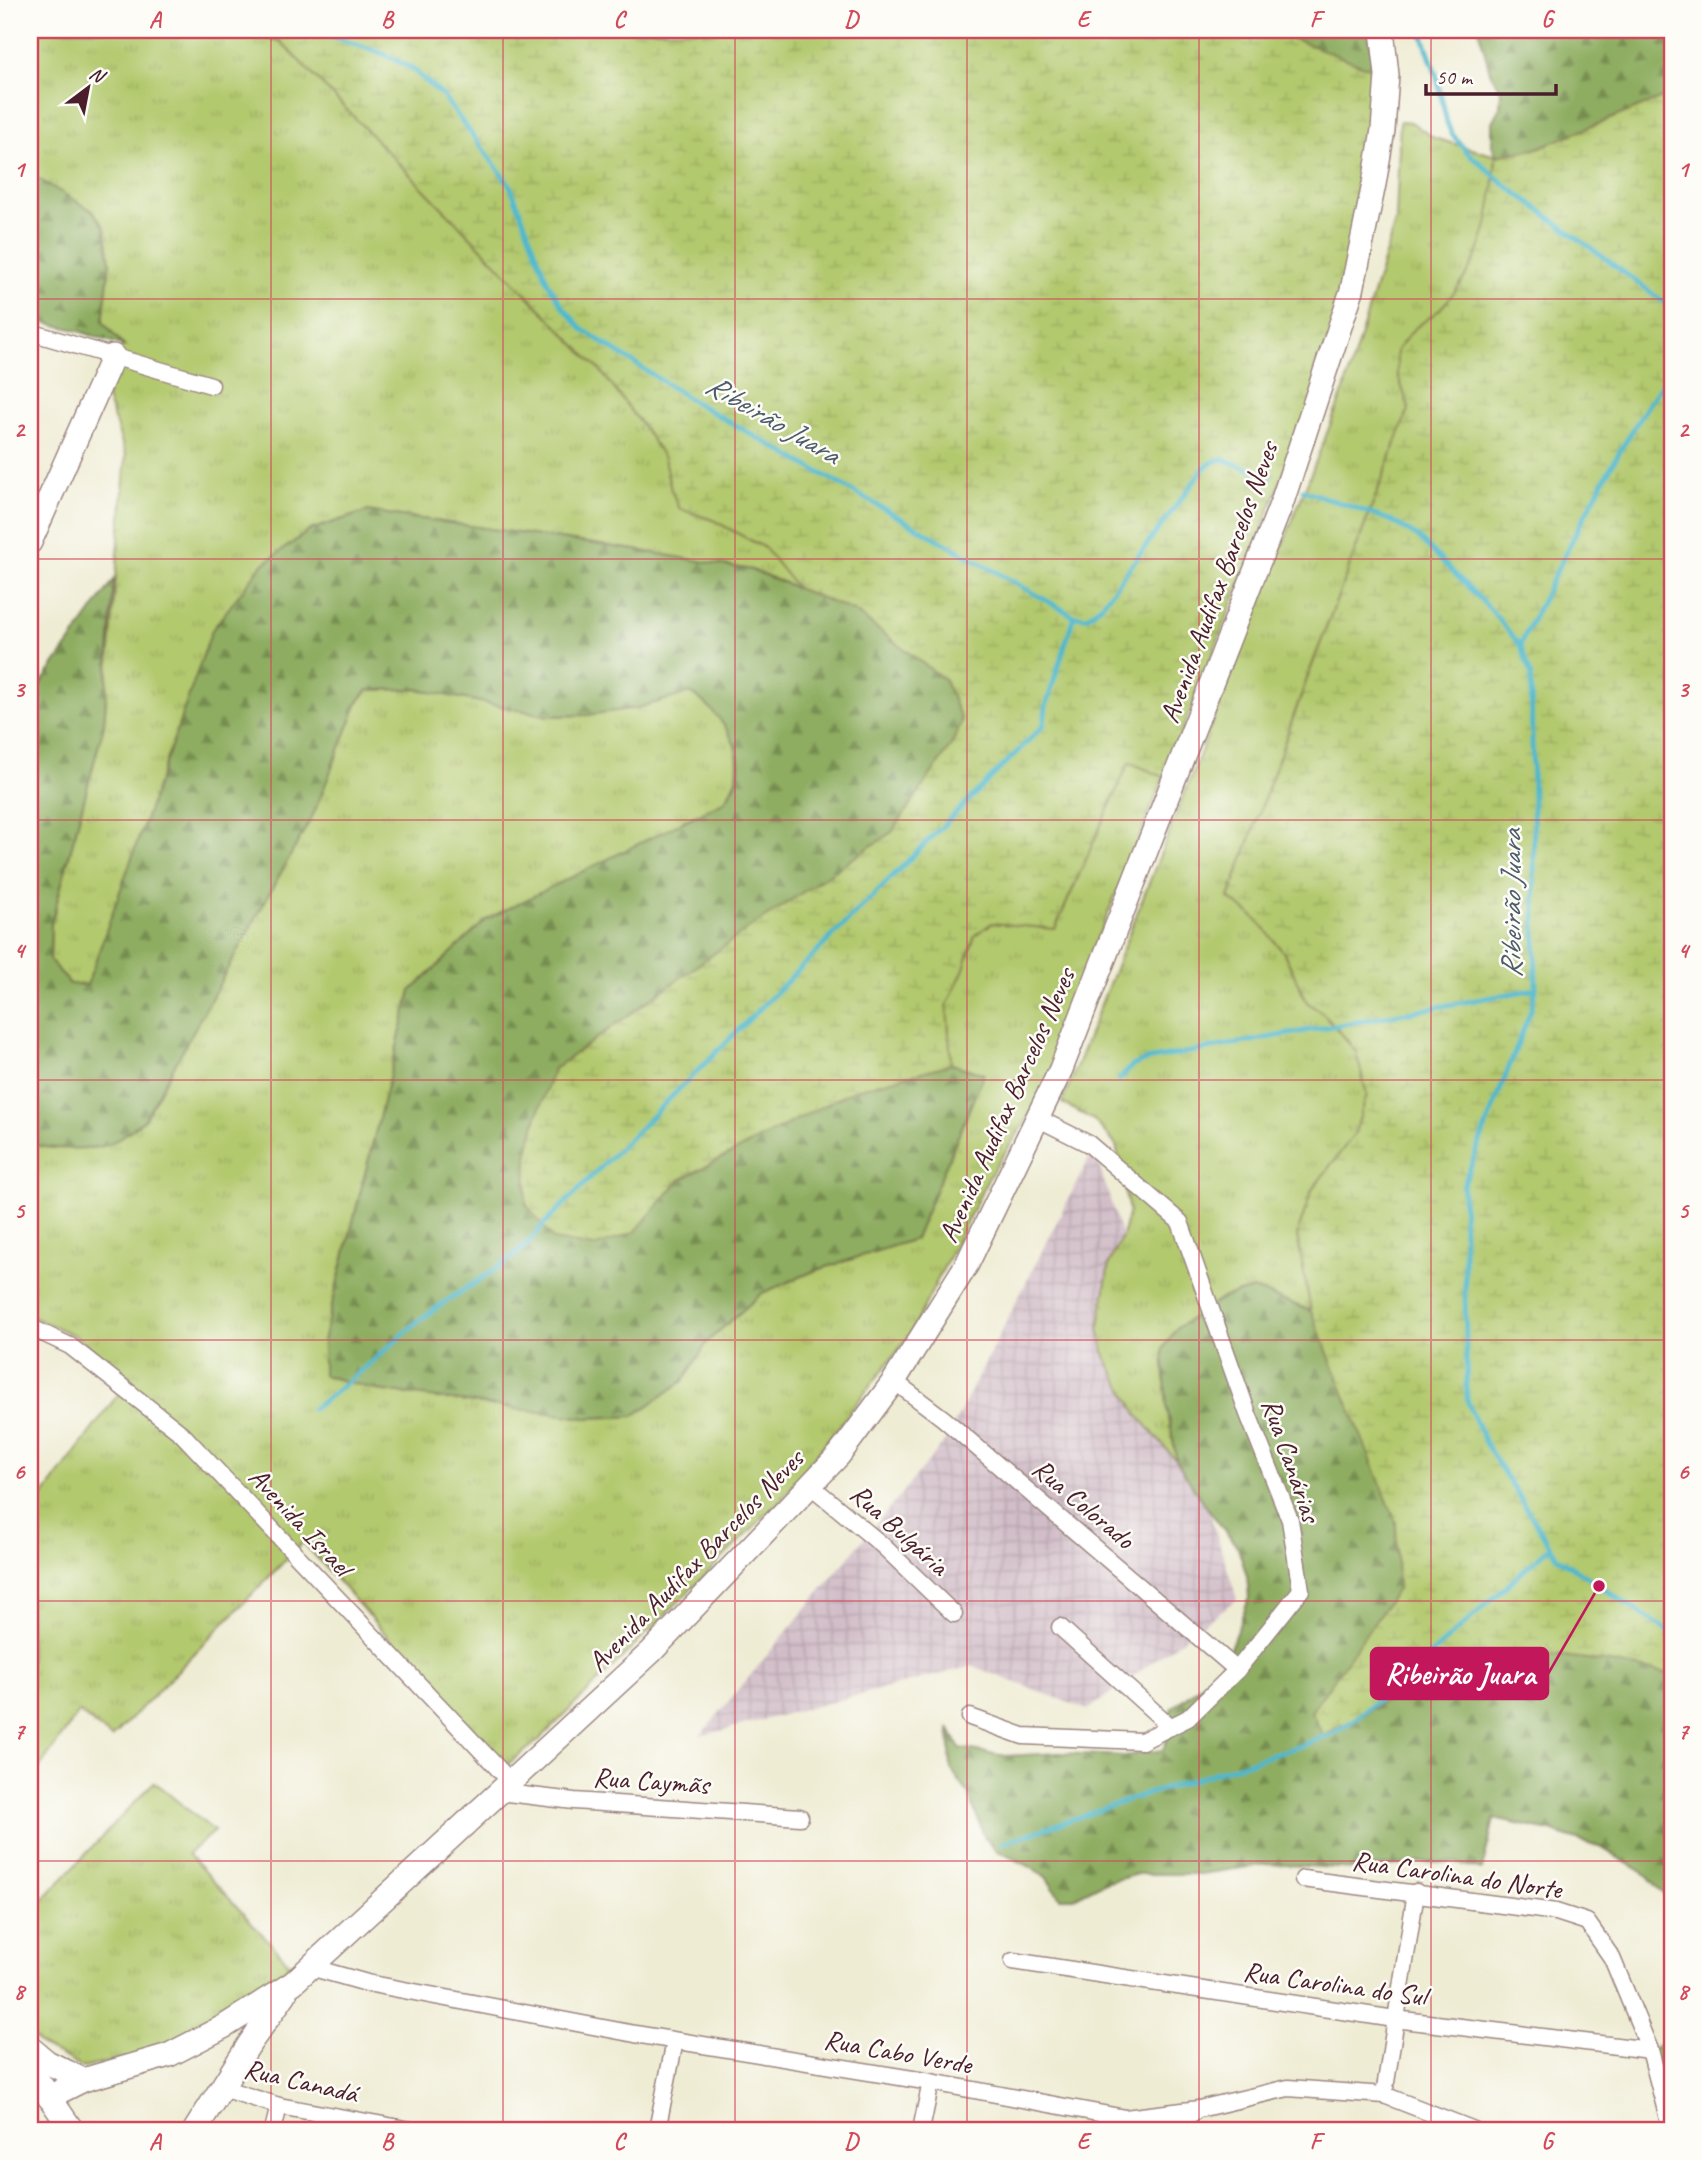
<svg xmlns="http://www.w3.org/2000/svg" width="1702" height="2160" viewBox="0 0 1702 2160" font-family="Caveat,sans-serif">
	<defs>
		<pattern id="industrial-grid" width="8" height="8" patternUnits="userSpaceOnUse" patternTransform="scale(1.75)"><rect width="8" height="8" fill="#d1bdc8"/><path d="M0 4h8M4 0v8" fill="none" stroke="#b5a2ac"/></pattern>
		<pattern id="grass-tufts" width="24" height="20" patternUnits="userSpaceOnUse" patternTransform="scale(1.75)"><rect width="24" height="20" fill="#b3c96e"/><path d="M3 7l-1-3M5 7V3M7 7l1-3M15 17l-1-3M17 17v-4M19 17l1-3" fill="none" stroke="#9bac5f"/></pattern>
		<pattern id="forest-firs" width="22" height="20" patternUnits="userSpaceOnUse" patternTransform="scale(1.75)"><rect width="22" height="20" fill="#8ead61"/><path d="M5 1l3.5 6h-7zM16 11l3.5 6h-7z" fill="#768c50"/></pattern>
		<pattern id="wetland-marsh" width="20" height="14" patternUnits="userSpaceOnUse" patternTransform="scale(1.75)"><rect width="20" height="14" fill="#b3c96e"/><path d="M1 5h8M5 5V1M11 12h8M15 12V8" fill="none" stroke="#9bac5f"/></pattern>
	</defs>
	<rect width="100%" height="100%" fill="#fdfcf7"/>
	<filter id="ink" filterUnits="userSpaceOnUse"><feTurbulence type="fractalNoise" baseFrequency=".0143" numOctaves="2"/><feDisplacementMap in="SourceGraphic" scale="14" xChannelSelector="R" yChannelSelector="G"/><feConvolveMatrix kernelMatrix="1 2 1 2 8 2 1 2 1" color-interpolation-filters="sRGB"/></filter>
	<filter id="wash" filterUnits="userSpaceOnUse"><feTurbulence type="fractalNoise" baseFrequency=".00686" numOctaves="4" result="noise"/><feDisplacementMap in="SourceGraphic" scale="28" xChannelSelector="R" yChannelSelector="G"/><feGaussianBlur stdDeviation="1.57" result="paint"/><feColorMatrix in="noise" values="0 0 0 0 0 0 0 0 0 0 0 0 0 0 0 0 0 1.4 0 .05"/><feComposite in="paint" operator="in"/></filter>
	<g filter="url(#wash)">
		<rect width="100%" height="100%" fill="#efecd4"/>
		<polygon fill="url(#industrial-grid)" points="1094,1149 1237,1599 1088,1710 972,1666 700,1736 946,1440"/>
		<g fill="url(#grass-tufts)" stroke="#7e744c" stroke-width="2">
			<polygon points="30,30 223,30 280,41 600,370 644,428 664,458 671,490 680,509 713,520 765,548 797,588 752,570 642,551 367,511 88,985 70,984 50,960 51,924 104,724 126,455 107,398 113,356 123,346 103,322 110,261 30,174"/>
			<polygon points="1400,121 1411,122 1434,138 1496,156 1494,194 1487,230 1476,261 1456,291 1437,313 1415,329 1397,372 1409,408 1306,681 1229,898 1253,916 1265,929 1284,953 1307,1002 1324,1014 1356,1052 1367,1095 1355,1133 1312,1190 1297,1235 1311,1311 1253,1289 1225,1297 1177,1328 1163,1349 1167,1407 1177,1462 1137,1414 1105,1357 1099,1327 1109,1263 1122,1237 1129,1211 1116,1145 1094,1120 1062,1103 1344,390 1396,219"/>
			<path d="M416,689L549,716L587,715L690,693C722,708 750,754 732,787C730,791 728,799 724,801C715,810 696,815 685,820L411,991L323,1341V1375L377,1390L586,1418L633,1416L683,1381L708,1341L762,1293L814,1271L915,1239L983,1074L951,1064L947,1005L963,971L975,935L992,923L1055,929L1129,762L1164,777L1071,1003L1061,1069L990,1175L910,1335L781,1500L538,1741L504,1767L303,1542L112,1738L79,1712L30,1781V1514L130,1378L76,1336L30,1316V1142C46,1153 87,1147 106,1145L359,700L368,690Z"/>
			<polygon points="154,1782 214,1831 188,1854 290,1964 273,1985 208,2022 145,2054 83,2068 40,2045 30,2033 30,1913"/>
		</g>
		<g fill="url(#forest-firs)" stroke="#6c6646" stroke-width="2">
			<polygon points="1271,30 1368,30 1375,67 1364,66"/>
			<polygon points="1479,30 1672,30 1672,94 1536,149 1496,156 1492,145 1492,122 1500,107 1501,91 1490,72"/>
			<polygon points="30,174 93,211 105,228 110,261 103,322 124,346 76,330 30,319"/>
			<path d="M367,511L642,551L752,570L854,611L945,680L962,722L952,744L892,832L741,934L554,1069L537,1116L527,1157L526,1204L635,1232L679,1180L854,1090L951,1064L984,1074L915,1239L814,1271L762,1293L708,1341L683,1381L633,1416L586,1418L377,1390L323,1375V1341L411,991L487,919L725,801C729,794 736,785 738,776C746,748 714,705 690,693L637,708L587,715L549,716L416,689L368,690L359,700L314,813L144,1120C133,1128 119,1141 107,1145C93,1150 41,1150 30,1142V699L114,580L104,725L51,924L50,960L70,984L87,985L212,630L262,565L310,530Z"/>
			<polygon points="1254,1289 1311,1311 1396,1522 1398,1588 1366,1634 1364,1714 1398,1691 1473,1658 1520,1651 1588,1659 1672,1674 1672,1903 1648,1876 1602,1848 1550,1831 1494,1819 1482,1870 1457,1863 1427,1862 1357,1869 1268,1864 1201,1874 1137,1874 1101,1884 1074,1898 1060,1898 1046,1877 1031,1867 996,1850 985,1838 968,1793 951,1769 949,1728 960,1748 1006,1756 1059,1753 1124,1756 1163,1750 1171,1727 1171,1709 1215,1674 1229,1651 1249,1598 1247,1576 1238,1548 1202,1501 1177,1462 1167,1407 1163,1349 1177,1328 1225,1297"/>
			<polygon points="1672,2037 1672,2116 1651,2050"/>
		</g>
		<g fill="url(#wetland-marsh)" stroke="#7e744c" stroke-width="2">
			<polygon points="223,30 1271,30 1364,66 1375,67 1370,214 1320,382 1164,777 1129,762 1055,929 992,923 975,935 963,971 947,1005 951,1064 854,1090 679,1180 635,1232 594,1247 554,1240 526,1204 527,1157 537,1116 554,1069 741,934 892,832 952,744 962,721 945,680 854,611 797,588 765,548 713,520 680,509 671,490 664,458 644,428 600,370 280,41"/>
			<path d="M1672,94V1674L1588,1659L1520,1651L1473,1658L1398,1691L1364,1714L1323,1735L1311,1712L1398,1588L1396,1522L1311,1311L1297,1235L1312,1190L1355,1133L1367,1095L1356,1052L1347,1040L1324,1014L1307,1002L1284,953L1265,929L1253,916L1229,898L1306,682L1409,408L1397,372V350C1403,343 1408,335 1414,329C1422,322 1432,317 1440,309C1484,263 1492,218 1496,156L1536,149Z"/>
		</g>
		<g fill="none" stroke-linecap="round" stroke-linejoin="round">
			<g stroke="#4eb8cc" stroke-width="5">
				<polyline points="312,30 384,54 411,68 442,95 510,185 548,283 563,307 582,329 696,403 1074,616 1087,617 1101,606 1205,467 1215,461 1223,459 1270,477"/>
				<polyline points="1421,30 1437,77 1447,123 1452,134 1466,151 1503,183 1672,308"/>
				<polyline points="1303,490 1390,520 1418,537 1490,609 1520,645 1531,675 1536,989 1531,1010 1463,1186 1467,1400 1485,1443 1557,1557 1672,1634"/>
				<path d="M1520,645C1567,551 1611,455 1672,370"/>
				<polyline points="1119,1080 1132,1066 1146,1060 1536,989"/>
				<path d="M312,1409C351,1382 384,1350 420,1320C461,1287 512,1268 543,1225L1044,725L1046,706L1074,616"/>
				<polyline points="1003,1843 1134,1798 1297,1747 1336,1732 1355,1719 1419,1665 1550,1547"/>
			</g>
		</g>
	</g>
	<g filter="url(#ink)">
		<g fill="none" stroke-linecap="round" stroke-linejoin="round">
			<defs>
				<g id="street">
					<polyline points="30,332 211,385"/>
					<polyline points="30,1327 70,1346 182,1434 510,1781"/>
					<polyline points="894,1381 944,1419 1237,1670"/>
					<polyline points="810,1485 882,1545 954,1614"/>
					<polyline points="1060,1627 1171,1727"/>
					<polyline points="970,1717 1023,1736 1142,1741 1188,1718 1237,1670 1301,1590 1290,1520 1248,1414 1180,1222 1089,1144 1037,1118"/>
					<polyline points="498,1792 574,1801 800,1817"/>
					<polyline points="1303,1879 1556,1912 1587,1922 1612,1958 1650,2050 1671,2130"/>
					<polyline points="1013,1961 1395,2019 1650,2050"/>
					<polyline points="310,1967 367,1983 635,2034 931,2082 1125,2118 1199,2109 1288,2088 1384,2095 1474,2130"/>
					<polyline points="222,2088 279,2106 411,2130"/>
					<polyline points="1384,2095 1416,1892"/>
					<polyline points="273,2130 279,2106"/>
					<polyline points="657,2130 675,2041"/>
					<polyline points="921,2130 931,2082"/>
					<polyline points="1166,2130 1194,2112"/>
				</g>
				<g id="secondary">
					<polyline points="30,542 113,356"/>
					<polyline points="30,2048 47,2062 83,2080"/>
					<polyline points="30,2069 72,2130"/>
					<polyline points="49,2097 83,2080 169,2055 225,2026 293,1983 651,1652 839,1455 894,1381 967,1264 1061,1069 1282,502 1352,290 1374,184 1383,130 1387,75 1382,30"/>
					<polyline points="195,2130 250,2043 285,1994"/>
				</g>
			</defs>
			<use href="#street" stroke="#9c8680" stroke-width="19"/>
			<use href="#secondary" stroke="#9c8680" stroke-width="26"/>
			<use href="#street" stroke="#fff" stroke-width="16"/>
			<use href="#secondary" stroke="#fff" stroke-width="23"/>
		</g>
	</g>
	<path fill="none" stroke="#d1495b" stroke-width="2" stroke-opacity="0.55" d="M271,30V2130M503,30V2130M735,30V2130M967,30V2130M1199,30V2130M1431,30V2130M30,299H1672M30,559H1672M30,820H1672M30,1080H1672M30,1340H1672M30,1601H1672M30,1861H1672"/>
	<g text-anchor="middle" stroke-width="5" stroke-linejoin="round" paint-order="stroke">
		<g font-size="28" fill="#4a1f2b" stroke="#fdfcf7">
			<text transform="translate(1218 582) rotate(-70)" y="10">Avenida Audifax Barcelos Neves</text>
			<text transform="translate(1006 1105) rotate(-66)" y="10">Avenida Audifax Barcelos Neves</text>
			<text transform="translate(1292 1460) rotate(71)" y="10">Rua Canárias</text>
			<text transform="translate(1084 1503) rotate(40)" y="10">Rua Colorado</text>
			<text transform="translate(301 1521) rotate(47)" y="10">Avenida Israel</text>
			<text transform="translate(900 1529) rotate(42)" y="10">Rua Bulgária</text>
			<text transform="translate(695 1560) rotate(-46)" y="10">Avenida Audifax Barcelos Neves</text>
			<text transform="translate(651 1780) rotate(4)" y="10">Rua Caymãs</text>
			<text transform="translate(1457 1874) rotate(8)" y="10">Rua Carolina do Norte</text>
			<text transform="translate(1335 1983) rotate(8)" y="10">Rua Carolina do Sul</text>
			<text transform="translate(898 2051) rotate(10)" y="10">Rua Cabo Verde</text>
			<text transform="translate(301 2080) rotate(13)" y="10">Rua Canadá</text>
		</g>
		<g font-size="30" font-style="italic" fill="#4c5c6b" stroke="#fdfcf7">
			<text transform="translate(773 419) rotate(30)" y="10">Ribeirão Juara</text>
			<text transform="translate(1511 904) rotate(-90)" y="10">Ribeirão Juara</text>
		</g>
	</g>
	<path fill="none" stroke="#c2185b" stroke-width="2.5" d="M1599 1586L1548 1674"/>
	<circle fill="#c2185b" stroke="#fdfcf7" stroke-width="2.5" cx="1599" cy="1586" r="7"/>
	<rect fill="#c2185b" stroke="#c2185b" stroke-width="2.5" x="1371" y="1648" width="177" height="51" rx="7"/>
	<g font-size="30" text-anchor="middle" font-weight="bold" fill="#fff">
		<text x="1460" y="1684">Ribeirão Juara</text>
	</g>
	<rect width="1702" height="2160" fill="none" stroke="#fdfcf7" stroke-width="77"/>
	<g transform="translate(88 88) rotate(32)" stroke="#fdfcf7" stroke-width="5" paint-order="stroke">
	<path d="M0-5L12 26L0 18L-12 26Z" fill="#4a1f2b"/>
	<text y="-10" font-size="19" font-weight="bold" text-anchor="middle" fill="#4a1f2b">N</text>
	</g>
	<path d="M1426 84v10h130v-10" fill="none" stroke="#4a1f2b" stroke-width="3.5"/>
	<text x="1436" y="84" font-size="21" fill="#4a1f2b" stroke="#fdfcf7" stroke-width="5" paint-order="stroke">50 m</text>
	<rect x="38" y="38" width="1626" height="2084" fill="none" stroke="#d1495b" stroke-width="2.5"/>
	<g font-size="23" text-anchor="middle" font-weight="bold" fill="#d1495b">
		<text x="155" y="27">A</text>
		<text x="387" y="27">B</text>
		<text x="619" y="27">C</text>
		<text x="851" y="27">D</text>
		<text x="1083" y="27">E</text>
		<text x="1315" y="27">F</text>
		<text x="1547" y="27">G</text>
		<text x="19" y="177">1</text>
		<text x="1683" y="177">1</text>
		<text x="19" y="437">2</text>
		<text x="1683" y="437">2</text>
		<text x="19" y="697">3</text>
		<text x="1683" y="697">3</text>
		<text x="19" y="958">4</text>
		<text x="1683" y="958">4</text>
		<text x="19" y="1218">5</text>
		<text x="1683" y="1218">5</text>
		<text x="19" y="1479">6</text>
		<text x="1683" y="1479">6</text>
		<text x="19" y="1739">7</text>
		<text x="1683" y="1739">7</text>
		<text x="19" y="1999">8</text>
		<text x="1683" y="1999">8</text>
		<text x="155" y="2149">A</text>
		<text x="387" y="2149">B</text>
		<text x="619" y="2149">C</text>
		<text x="851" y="2149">D</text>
		<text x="1083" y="2149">E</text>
		<text x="1315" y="2149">F</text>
		<text x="1547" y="2149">G</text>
	</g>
</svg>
